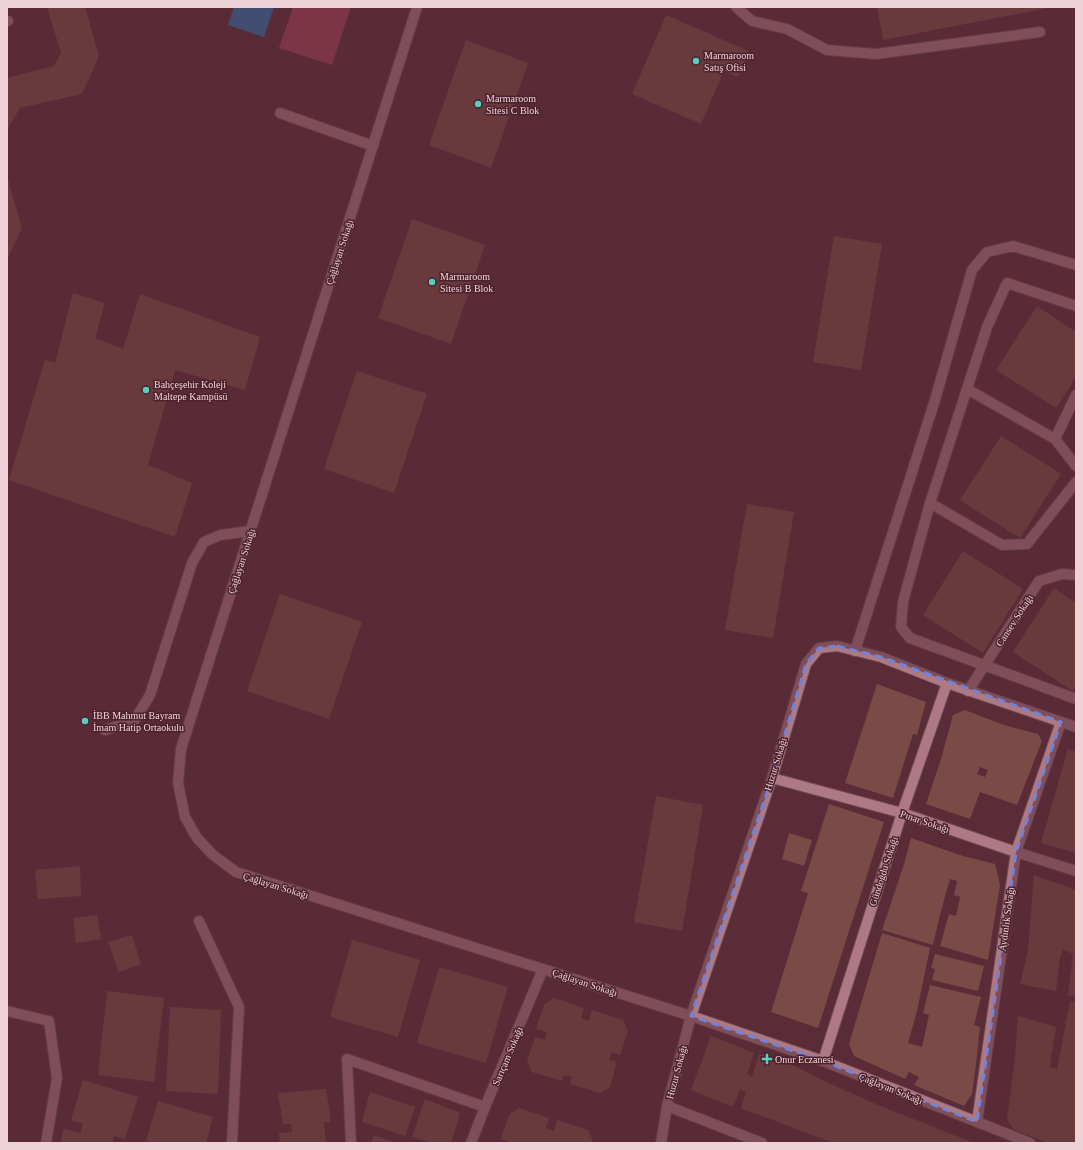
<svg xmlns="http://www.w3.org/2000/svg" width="1083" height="1150" viewBox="0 0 1083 1150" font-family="'Times New Roman',serif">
	<rect width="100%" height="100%" fill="#592c37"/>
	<polygon fill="#a63f5c" points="293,7 351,7 332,65 279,48"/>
	<polygon fill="#2479b8" points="234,7 274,7 264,37 228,25"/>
	<g fill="#7a4a46" fill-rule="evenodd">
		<polygon points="47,7 85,7 99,56 82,94 20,108 7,130 7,78 54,66 61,53"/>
		<polygon points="877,7 1048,7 1048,8 883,40"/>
		<polygon points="666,15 749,51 738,77 724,71 701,124 632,94"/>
		<polygon points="466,40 528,63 491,168 429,145"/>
		<polygon points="7,176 22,228 7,260"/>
		<polygon points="412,219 485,245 451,344 378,318"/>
		<polygon points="834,236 882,244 861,370 813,362"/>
		<polygon points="73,293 105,303 95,338 123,349 140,294 260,337 245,390 175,370 148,465 192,483 175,537 9,480 45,360 55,363"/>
		<polygon points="1037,306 1076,332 1076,377 1056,408 996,370"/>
		<polygon points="357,371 427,394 394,493 324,469"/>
		<polygon points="1001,436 1061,474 1020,538 960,500"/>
		<polygon points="747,504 794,512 773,638 725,630"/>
		<polygon points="963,551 1023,589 983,653 923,615"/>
		<polygon points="1054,588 1076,603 1076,686 1073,691 1013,652"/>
		<polygon points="280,594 362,622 329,719 247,691"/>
		<polygon points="877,684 926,702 917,735 913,734 893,798 845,783"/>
		<path d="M965,710L1004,725L1038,734L1042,741L1017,805L980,792L970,819L926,804L941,759L953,715ZM980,767L988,770L985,777L977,774Z"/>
		<polygon points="1068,749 1076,752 1076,853 1041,843"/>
		<polygon points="656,796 703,805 682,931 634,922"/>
		<polygon points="829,804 884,822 818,1028 771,1012 808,893 801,891"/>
		<polygon points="789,833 812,840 804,866 782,859"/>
		<polygon points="911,838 963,856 995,864 1000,885 988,960 940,946 949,914 956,916 960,897 954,895 957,881 950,879 941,911 933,945 882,930 904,864"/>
		<polygon points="80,866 81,896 38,899 35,870"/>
		<polygon points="1034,875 1076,890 1076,997 1068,995 1073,954 1063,949 1060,958 1056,991 1020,984 1028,950"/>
		<polygon points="97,915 101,939 76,943 73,918"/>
		<polygon points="882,933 930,948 917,1011 908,1043 922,1047 929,1015 923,1013 930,985 981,997 974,1025 980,1027 976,1065 972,1094 964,1106 914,1085 919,1077 909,1072 905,1079 854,1056 849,1044"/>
		<polygon points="132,935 141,964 119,972 108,942"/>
		<polygon points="352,940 420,960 398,1037 330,1017"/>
		<polygon points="935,954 984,966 978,991 932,980 935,969 931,968"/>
		<polygon points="439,967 508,987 486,1063 417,1043"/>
		<polygon points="107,991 164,998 154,1082 98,1075"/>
		<polygon points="554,998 584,1008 581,1018 589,1021 592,1010 623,1020 628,1031 620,1055 612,1052 609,1060 617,1062 610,1087 600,1093 570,1084 572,1077 564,1075 562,1081 532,1072 527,1061 535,1037 545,1040 547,1032 536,1029 544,1005"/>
		<polygon points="1070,1001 1076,1002 1076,1143 1048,1143 1013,1129 1007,1119 1015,1058 1018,1016 1056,1027 1050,1067 1057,1069"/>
		<polygon points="170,1007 221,1010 218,1094 166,1091"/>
		<polygon points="711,1036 754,1053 747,1074 752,1077 759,1054 793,1065 826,1082 878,1105 974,1143 834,1143 741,1108 746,1092 740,1089 733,1107 691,1090"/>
		<polygon points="83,1080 138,1097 125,1139 114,1136 112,1143 60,1143 64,1129 80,1133 83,1124 71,1120"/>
		<polygon points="326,1089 331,1122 324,1122 326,1143 280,1143 279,1133 292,1132 291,1124 283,1124 278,1093"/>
		<polygon points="370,1092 415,1107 405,1136 362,1122"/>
		<polygon points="425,1099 460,1113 451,1143 432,1143 412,1137"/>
		<polygon points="158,1101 213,1117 206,1143 154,1143 146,1141"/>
		<polygon points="519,1108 549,1118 546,1128 554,1131 557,1120 588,1130 593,1141 592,1143 512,1143 501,1139 509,1115"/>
		<polygon points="374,1135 396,1143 371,1143"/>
	</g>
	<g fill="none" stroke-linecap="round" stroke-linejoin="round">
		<defs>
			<g id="service">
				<polyline points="736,7 752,21 787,29 827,50 876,54 1040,32"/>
				<polyline points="7,21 8,21"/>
				<polyline points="280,113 373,146"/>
				<polyline points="1076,306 1007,283 987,327 930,503 903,602 901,627 910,638 1076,699"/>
				<polyline points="967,389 1055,439 1076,466"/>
				<polyline points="1055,439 1076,395"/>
				<polyline points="930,503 1002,545 1027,544 1076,482"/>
				<polyline points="855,651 935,400 972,270 987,252 1013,246 1076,265"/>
				<polyline points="968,691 1039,581 1062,574 1076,575"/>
				<polyline points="105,730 134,721 150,695 192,563 204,542 220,535 250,531"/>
			</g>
			<g id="minor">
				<polyline points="417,7 181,749 178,783 185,817 197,838 213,855 236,872 691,1016 823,1061 1030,1143"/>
				<polyline points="772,778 902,813 1016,852 1076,871"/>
				<polyline points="199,921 239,1007 232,1143"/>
				<polyline points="7,1011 49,1021 57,1078 46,1143"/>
				<polyline points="823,1061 902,813 947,683"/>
				<polyline points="667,1106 762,1143"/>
				<polyline points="977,1122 1016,852 1061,722"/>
				<polyline points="351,1143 347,1059 485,1107"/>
				<polyline points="471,1143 485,1107 543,969"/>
				<polyline points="661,1143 667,1106 691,1016 772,778 806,664 819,648 837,646 881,657 947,683 1076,727"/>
			</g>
		</defs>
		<use href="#service" stroke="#724c56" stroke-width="12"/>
		<use href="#minor" stroke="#724c56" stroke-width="12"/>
		<use href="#service" stroke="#ad7984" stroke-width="10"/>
		<use href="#minor" stroke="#ad7984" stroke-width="10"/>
	</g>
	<path d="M0 0H1083V1150H0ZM837,646L881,657L1061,722L1016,852L977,1122L823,1061L691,1016L772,778L806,664L819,648Z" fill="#592c37" fill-opacity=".55" fill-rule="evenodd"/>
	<path fill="none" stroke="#7183d8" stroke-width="3" stroke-dasharray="8 5" stroke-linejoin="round" d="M837,646L881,657L1061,722L1016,852L977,1122L823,1061L691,1016L772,778L806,664L819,648Z"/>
	<g fill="#57cec1" stroke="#4d222d" stroke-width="1.5">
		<circle cx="696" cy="61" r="4"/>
		<circle cx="478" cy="104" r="4"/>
		<circle cx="432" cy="282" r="4"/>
		<circle cx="146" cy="390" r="4"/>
		<circle cx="85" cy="721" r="4"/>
		<path d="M765 1053h4v4h4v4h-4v4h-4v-4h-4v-4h4z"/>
	</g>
	<g text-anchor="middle" stroke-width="3" stroke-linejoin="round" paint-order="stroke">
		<g font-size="10" fill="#efd2d7" stroke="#4d222d" text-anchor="start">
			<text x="704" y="59">Marmaroom<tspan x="704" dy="12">Satış Ofisi</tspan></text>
			<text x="486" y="102">Marmaroom<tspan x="486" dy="12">Sitesi C Blok</tspan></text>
			<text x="440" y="280">Marmaroom<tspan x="440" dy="12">Sitesi B Blok</tspan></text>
			<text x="154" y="388">Bahçeşehir Koleji<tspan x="154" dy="12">Maltepe Kampüsü</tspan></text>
			<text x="93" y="719">İBB Mahmut Bayram<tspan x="93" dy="12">İmam Hatip Ortaokulu</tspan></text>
			<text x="775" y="1063">Onur Eczanesi</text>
		</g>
		<g font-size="10" fill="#efd2d7" stroke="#4d222d">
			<text transform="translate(339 252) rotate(-72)" y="4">Çağlayan Sokağı</text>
			<text transform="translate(241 561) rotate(-72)" y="4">Çağlayan Sokağı</text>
			<text transform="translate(1014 620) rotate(-57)" y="4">Cansev Sokağı</text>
			<text transform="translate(775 764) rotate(-73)" y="4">Huzur Sokağı</text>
			<text transform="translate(925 821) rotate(19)" y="4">Pınar Sokağı</text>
			<text transform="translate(883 871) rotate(-72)" y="4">Gündoğdu Sokağı</text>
			<text transform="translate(276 885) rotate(17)" y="4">Çağlayan Sokağı</text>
			<text transform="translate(1006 919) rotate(-82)" y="4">Aydınlık Sokağı</text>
			<text transform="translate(585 982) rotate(18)" y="4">Çağlayan Sokağı</text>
			<text transform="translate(507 1056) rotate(-67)" y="4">Sarıçam Sokağı</text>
			<text transform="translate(676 1072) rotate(-75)" y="4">Huzur Sokağı</text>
			<text transform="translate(891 1088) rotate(22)" y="4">Çağlayan Sokağı</text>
		</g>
	</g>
	<rect width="1083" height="1150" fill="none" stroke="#efd2d7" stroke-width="16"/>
</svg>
